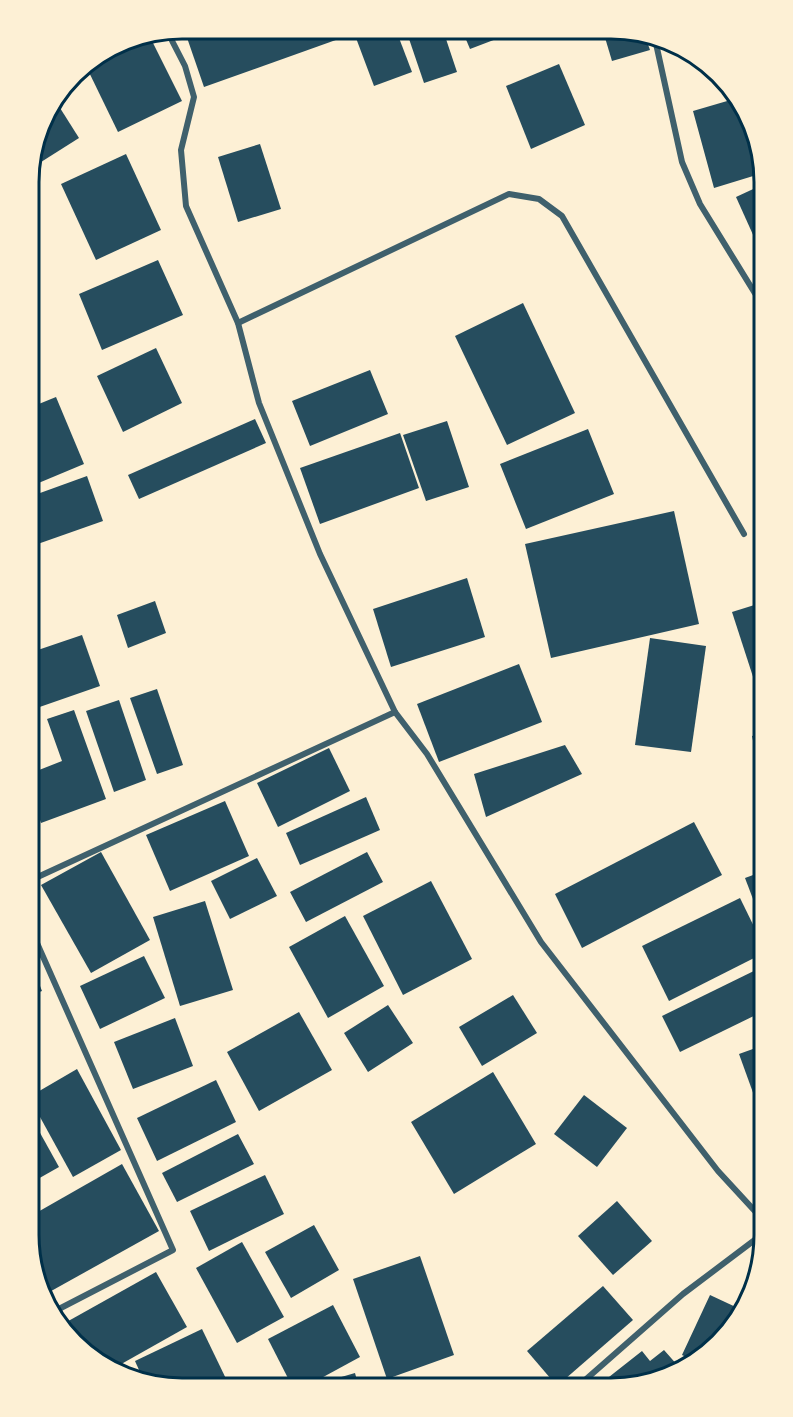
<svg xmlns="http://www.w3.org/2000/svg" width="793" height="1417" viewBox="0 0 793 1417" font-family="'Archivo Narrow',sans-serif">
	<rect width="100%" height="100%" fill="#fdf0d5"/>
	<g fill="#264d5e">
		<polygon points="184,29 345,30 347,36 204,87"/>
		<polygon points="353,30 396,30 412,72 374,86"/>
		<polygon points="406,30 443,30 457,72 424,83"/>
		<polygon points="462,30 517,31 470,49"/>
		<polygon points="603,31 641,31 644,33 650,50 612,61"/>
		<polygon points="149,35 182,101 118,132 85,64 124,40"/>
		<polygon points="559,64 585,125 531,149 506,86"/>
		<polygon points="734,99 756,132 763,173 714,188 693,111"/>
		<polygon points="55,100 79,138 30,169 44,114"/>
		<polygon points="260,144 281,209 238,222 218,157"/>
		<polygon points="126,154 161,230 96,260 61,184"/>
		<polygon points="764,184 764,256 763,257 736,197"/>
		<polygon points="158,260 183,315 102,350 79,294"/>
		<polygon points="523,303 575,413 507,445 455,336"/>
		<polygon points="156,348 182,403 123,432 97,376"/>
		<polygon points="370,370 388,414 310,446 292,401"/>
		<polygon points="56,397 84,464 29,487 29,408"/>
		<polygon points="255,419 266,443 139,499 128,475"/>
		<polygon points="447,421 469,487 426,501 403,435"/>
		<polygon points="588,429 614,494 526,529 500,464"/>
		<polygon points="400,433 419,488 320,524 300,468"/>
		<polygon points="87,476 103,521 32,546 29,497"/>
		<polygon points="674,511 699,624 551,658 525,544"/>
		<polygon points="467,578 485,637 391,667 373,609"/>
		<polygon points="155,601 166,633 128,648 117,615"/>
		<polygon points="764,602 764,680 755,683 732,612"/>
		<polygon points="82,635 100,686 31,710 29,653"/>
		<polygon points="650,638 706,646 691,752 635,745"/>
		<polygon points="519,664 542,722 439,762 417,704"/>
		<polygon points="157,689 183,765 157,774 130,698"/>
		<polygon points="119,700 146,780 114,792 86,711"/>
		<polygon points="74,710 106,799 41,823 29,787 29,774 62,761 47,719"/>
		<polygon points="764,733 764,785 763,785 752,736"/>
		<polygon points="565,745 582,774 486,817 474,774"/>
		<polygon points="329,748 350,791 278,827 257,783"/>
		<polygon points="764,795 764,843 763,843 756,797"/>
		<polygon points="366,797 380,830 300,865 286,833"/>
		<polygon points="225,801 249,856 170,891 146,835"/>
		<polygon points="694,822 722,875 582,948 555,894"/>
		<polygon points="101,852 150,940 91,973 41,885"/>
		<polygon points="367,852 383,882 306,922 290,892"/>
		<polygon points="257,858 277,896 230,919 211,881"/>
		<polygon points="764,871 764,928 745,878"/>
		<polygon points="431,881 472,959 403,995 363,916"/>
		<polygon points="740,898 764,947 764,953 669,1001 642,946"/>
		<polygon points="205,901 233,990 180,1006 153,917"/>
		<polygon points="345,916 384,986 328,1018 289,947"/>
		<polygon points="144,956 165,998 100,1029 80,986"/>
		<polygon points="29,958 42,991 29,996"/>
		<polygon points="764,966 764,1011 680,1052 662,1016"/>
		<polygon points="513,995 537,1033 482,1066 459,1027"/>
		<polygon points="388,1005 413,1043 368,1072 344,1033"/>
		<polygon points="299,1012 332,1070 259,1111 227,1052"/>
		<polygon points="175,1018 193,1066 133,1089 114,1042"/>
		<polygon points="764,1045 764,1110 760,1112 739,1054"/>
		<polygon points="77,1069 121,1150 73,1177 29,1097"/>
		<polygon points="493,1072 536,1144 454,1194 411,1122"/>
		<polygon points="216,1080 236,1122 157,1161 137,1118"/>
		<polygon points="584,1095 627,1128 597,1167 554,1134"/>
		<polygon points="29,1113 59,1167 29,1184"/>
		<polygon points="238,1134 254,1164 177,1202 162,1173"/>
		<polygon points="122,1164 159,1231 44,1295 36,1282 29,1235 29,1217"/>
		<polygon points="265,1175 284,1214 209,1251 190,1211"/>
		<polygon points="617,1201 652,1241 613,1275 578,1236"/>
		<polygon points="314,1225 339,1270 291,1298 265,1252"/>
		<polygon points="242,1242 284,1317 237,1343 196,1268"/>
		<polygon points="420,1256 454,1355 387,1379 353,1279"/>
		<polygon points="156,1272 187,1327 116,1367 81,1351 63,1324"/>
		<polygon points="603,1286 633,1320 557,1386 527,1351"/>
		<polygon points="710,1295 740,1309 733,1328 690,1359 682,1355"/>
		<polygon points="333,1305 360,1357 303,1388 293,1388 268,1339"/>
		<polygon points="202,1329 230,1387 162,1387 143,1379 135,1361"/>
		<polygon points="664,1350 679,1367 661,1380 595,1388 642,1351 650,1361"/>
		<polygon points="355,1373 359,1388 307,1388 307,1387"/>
	</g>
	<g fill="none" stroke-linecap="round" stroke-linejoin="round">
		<g stroke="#3f606c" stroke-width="6">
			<polyline points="167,31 185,66 194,97 181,150 186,206 238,323 259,403 320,554 395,712 427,754 541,942 718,1171 764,1221"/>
			<polyline points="655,39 682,162 700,204 764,308"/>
			<polyline points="238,323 509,194 539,199 562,216 744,534"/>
			<polyline points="29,881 395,712"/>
			<polyline points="29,925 173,1250 55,1311"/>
			<polyline points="576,1388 683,1294 764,1233"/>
		</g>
	</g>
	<path d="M0 0H793V1417H0ZM182 39H611A143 143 0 0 1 754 182V1235A143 143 0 0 1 611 1378H182A143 143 0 0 1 39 1235V182A143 143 0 0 1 182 39Z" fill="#fdf0d5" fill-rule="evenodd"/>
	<path fill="none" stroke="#003049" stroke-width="3" d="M182 39H611A143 143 0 0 1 754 182V1235A143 143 0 0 1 611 1378H182A143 143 0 0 1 39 1235V182A143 143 0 0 1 182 39Z"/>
</svg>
